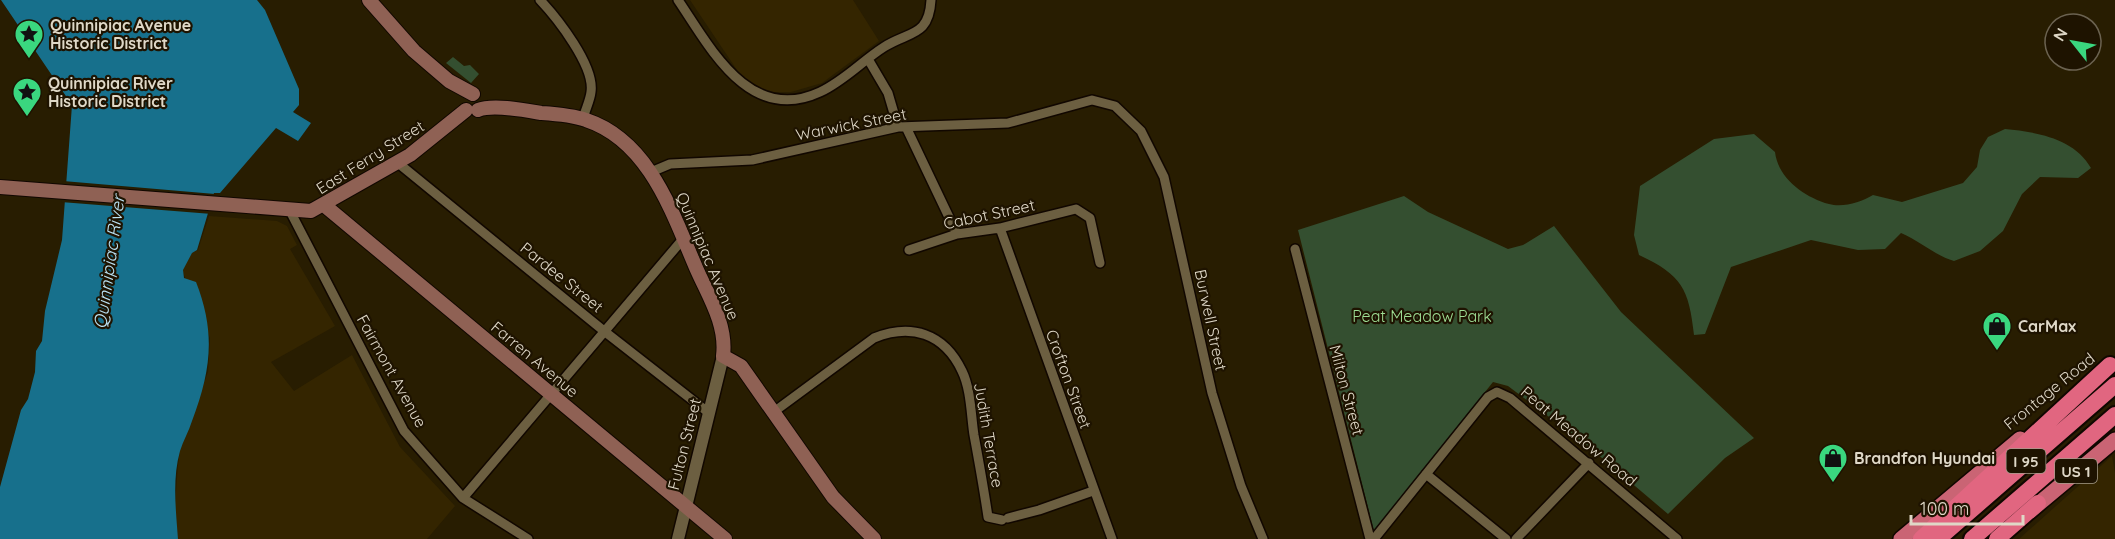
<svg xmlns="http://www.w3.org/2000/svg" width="2115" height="539" font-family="Quicksand,sans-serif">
<rect width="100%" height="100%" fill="#281d01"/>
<!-- built -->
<path fill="#342500" d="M 690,0 L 853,0 L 879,41 L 822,83 L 791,92 L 768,92 L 741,76 Z
M 209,216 L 277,221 L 287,226 L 297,245 L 290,249 L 335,326 L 271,362 L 294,391 L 352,355 L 400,447 L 455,506 L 427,539 L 178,539 L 175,505 L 178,465 L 180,449 L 208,372 L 210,338 L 182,270 L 192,253 L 198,250 Z
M 2112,456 L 2115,473 L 2115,539 L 2019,539 Z"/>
<!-- green -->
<path fill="#344f30" d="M 453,57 L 464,66 L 470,65 L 479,74 L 471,83 L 446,63 Z
M 2005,129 C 2036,132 2074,138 2091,168 L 2078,178 L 2040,177 L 2022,194 L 2003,231 L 1980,251 L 1954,261 C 1934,255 1920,241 1901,233 L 1885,249 L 1858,250 L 1811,240 L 1731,267 L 1705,334 L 1694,335 C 1689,289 1682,275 1639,255 L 1634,235 L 1640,186 L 1714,139 L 1754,134 L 1775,152 C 1778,178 1804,197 1829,204 C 1843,208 1861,202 1873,195 L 1902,202 L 1963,183 L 1977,167 L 1980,150 L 1988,137 Z
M 1404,196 L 1428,212 L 1508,249 L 1523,245 L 1554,226 L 1621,312 L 1754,438 L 1725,458 L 1668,514 L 1589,447 L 1508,386 L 1493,382 L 1374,531 L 1298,230 Z"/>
<!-- water -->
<path fill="#17708c" d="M 1,0 L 257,0 L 265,10 L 299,89 L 299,105 L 293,112 L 311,123 L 298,141 L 276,128 L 220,193 L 214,193 L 197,250 L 192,253 L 183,270 L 184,278 L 196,282 C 216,333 211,371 192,421 C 189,431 183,441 180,451 C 172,479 176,511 178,539 L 0,539 L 0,487 L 21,410 L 28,399 L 35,372 L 36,351 L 42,341 L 45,311 L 62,240 L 72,105 Z"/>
<!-- pier -->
<path fill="#281d01" d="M 63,181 L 215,194 L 212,214 L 61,202 Z"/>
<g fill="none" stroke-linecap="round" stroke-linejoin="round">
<!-- minor casing -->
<g stroke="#110700" stroke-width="12">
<path id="minor" d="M 540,0 C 557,18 595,66 591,92 C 590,101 585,110 583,119
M 678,0 C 710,47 749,125 820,92 C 844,81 862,61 884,47 C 909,31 929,37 931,0
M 868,59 L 888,93 L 898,127
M 906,127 L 957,234
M 398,163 L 604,331 L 709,413
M 651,172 L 670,164 L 752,160 L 898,127 L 1008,123 L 1092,100 L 1115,106 L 1141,131 L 1164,177 L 1212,393 L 1241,486 L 1263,539
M 290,211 L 404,431 L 463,498 L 528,539
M 1000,228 L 1112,539
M 1295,249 L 1370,539
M 909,250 L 957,234 L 1000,228 L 1076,209 L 1090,218 L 1100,263
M 775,411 L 874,338 C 911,323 944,333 962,371 C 971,389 971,416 974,435 C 979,462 984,490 988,517 L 1002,520
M 1426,474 L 1506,539
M 463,498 L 683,239
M 1008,518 L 1039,510 L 1093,491
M 1374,539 L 1488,397 L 1497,392 L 1510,398 L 1677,539
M 1516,539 L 1589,463"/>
</g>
<!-- tertiary casing -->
<g stroke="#110700" stroke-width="15">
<path id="tertiary" d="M 678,539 L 723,356"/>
</g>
<!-- secondary casing -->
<g stroke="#110700" stroke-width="16">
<path id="secondary" d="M 369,0 L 414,51 L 449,81 L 473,94
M 478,110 C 493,104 524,110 541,113 C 556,114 572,115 586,120 C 650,141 673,215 697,270 C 709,297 727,325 723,356 L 741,366 L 833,497 L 874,539
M 0,187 L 311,211 L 410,155 L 466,110
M 324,205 L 725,539"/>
</g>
<!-- trunk casing -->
<g stroke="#110700" stroke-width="18">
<path id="trunk" d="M 2030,511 L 2115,440
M 1901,539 L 2020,439"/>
</g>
<!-- motorway casing -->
<g stroke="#110700" stroke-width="20">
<path id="motorway" d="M 1921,539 L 2110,365
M 1938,539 L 2115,385
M 1972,539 L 2115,415
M 1997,539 L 2038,503"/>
</g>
<!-- minor -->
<use href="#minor" stroke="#6c5f41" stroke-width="9"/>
<!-- tertiary -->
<use href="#tertiary" stroke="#6c5f41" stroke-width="12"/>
<!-- secondary -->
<use href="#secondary" stroke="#8f6154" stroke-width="14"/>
<!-- trunk -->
<use href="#trunk" stroke="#ca6474" stroke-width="15"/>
<!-- motorway -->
<use href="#motorway" stroke="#e16680" stroke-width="16"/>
</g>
<!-- icons -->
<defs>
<g id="sight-pin" transform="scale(1.5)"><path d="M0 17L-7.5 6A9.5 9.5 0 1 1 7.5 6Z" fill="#3ad77f" stroke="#1e1300"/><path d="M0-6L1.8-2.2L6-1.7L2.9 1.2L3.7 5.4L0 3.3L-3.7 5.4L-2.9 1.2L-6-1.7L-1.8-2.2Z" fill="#111"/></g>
<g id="shop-pin" transform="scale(1.5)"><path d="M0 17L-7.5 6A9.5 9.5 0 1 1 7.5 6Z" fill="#3ad77f" stroke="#1e1300"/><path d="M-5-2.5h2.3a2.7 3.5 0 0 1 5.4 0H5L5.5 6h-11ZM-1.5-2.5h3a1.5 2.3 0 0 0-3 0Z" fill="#111"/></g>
</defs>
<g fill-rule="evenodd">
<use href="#sight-pin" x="29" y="34"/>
<use href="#sight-pin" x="27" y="92"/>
<use href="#shop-pin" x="1997" y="326"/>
<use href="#shop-pin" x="1833" y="458"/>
</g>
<g text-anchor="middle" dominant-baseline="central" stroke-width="4.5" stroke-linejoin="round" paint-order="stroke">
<!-- shield labels -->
<g fill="#1e1300" stroke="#a59d8b" stroke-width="1.5">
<rect x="2006.5" y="449" width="39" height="24" rx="4.5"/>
<rect x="2055" y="459" width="42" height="24" rx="4.5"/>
</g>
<g font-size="15" font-weight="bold" fill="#dfd8c7">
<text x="2026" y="461">I 95</text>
<text x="2076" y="471">US 1</text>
</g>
<!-- poi labels -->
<g font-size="16" font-weight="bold" fill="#dfd8c7" stroke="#1e1300" text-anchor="start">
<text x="50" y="25">Quinnipiac Avenue<tspan x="50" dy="18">Historic District</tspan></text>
<text x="48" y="83">Quinnipiac River<tspan x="48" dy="18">Historic District</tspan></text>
<text x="2018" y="326">CarMax</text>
<text x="1854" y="458">Brandfon Hyundai</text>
</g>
<!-- street labels -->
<g font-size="16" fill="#dfd8c7" stroke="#1e1300">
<text transform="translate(851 124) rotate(-11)">Warwick Street</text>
<text transform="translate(370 157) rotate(-32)">East Ferry Street</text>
<text transform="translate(989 214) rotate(-12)">Cabot Street</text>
<text transform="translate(708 256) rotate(67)">Quinnipiac Avenue</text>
<text transform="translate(562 277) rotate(39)">Pardee Street</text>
<text transform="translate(1211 320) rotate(78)">Burwell Street</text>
<text transform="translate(535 359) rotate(40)">Farren Avenue</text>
<text transform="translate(392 371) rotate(61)">Fairmont Avenue</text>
<text transform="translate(1069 379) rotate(70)">Crofton Street</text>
<text transform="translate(1347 390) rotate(75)">Milton Street</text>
<text transform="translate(2049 391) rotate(-39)">Frontage Road</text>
<text transform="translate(989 435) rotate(80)">Judith Terrace</text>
<text transform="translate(1579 436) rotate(40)">Peat Meadow Road</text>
<text transform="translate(684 444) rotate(-76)">Fulton Street</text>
</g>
<!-- park labels -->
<g font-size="16" fill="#9ede94" stroke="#1e1300">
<text x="1422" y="316">Peat Meadow Park</text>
</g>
<!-- water labels -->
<g font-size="18" font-style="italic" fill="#bce4f5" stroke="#1e1300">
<text transform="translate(109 262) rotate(-82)">Quinnipiac River</text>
</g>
</g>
<!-- north arrow -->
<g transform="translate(2073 42) rotate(301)"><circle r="28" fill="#1e1300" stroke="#6b6250" stroke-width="1.5"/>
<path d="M0-4.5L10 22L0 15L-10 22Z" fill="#3ad77f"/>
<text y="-9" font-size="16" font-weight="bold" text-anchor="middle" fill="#dfd8c7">N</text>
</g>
<!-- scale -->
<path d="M1911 515v9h112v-9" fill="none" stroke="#dfd8c7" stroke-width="3"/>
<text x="1920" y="515" font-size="18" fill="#dfd8c7" stroke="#1e1300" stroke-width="4.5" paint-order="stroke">100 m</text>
</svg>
